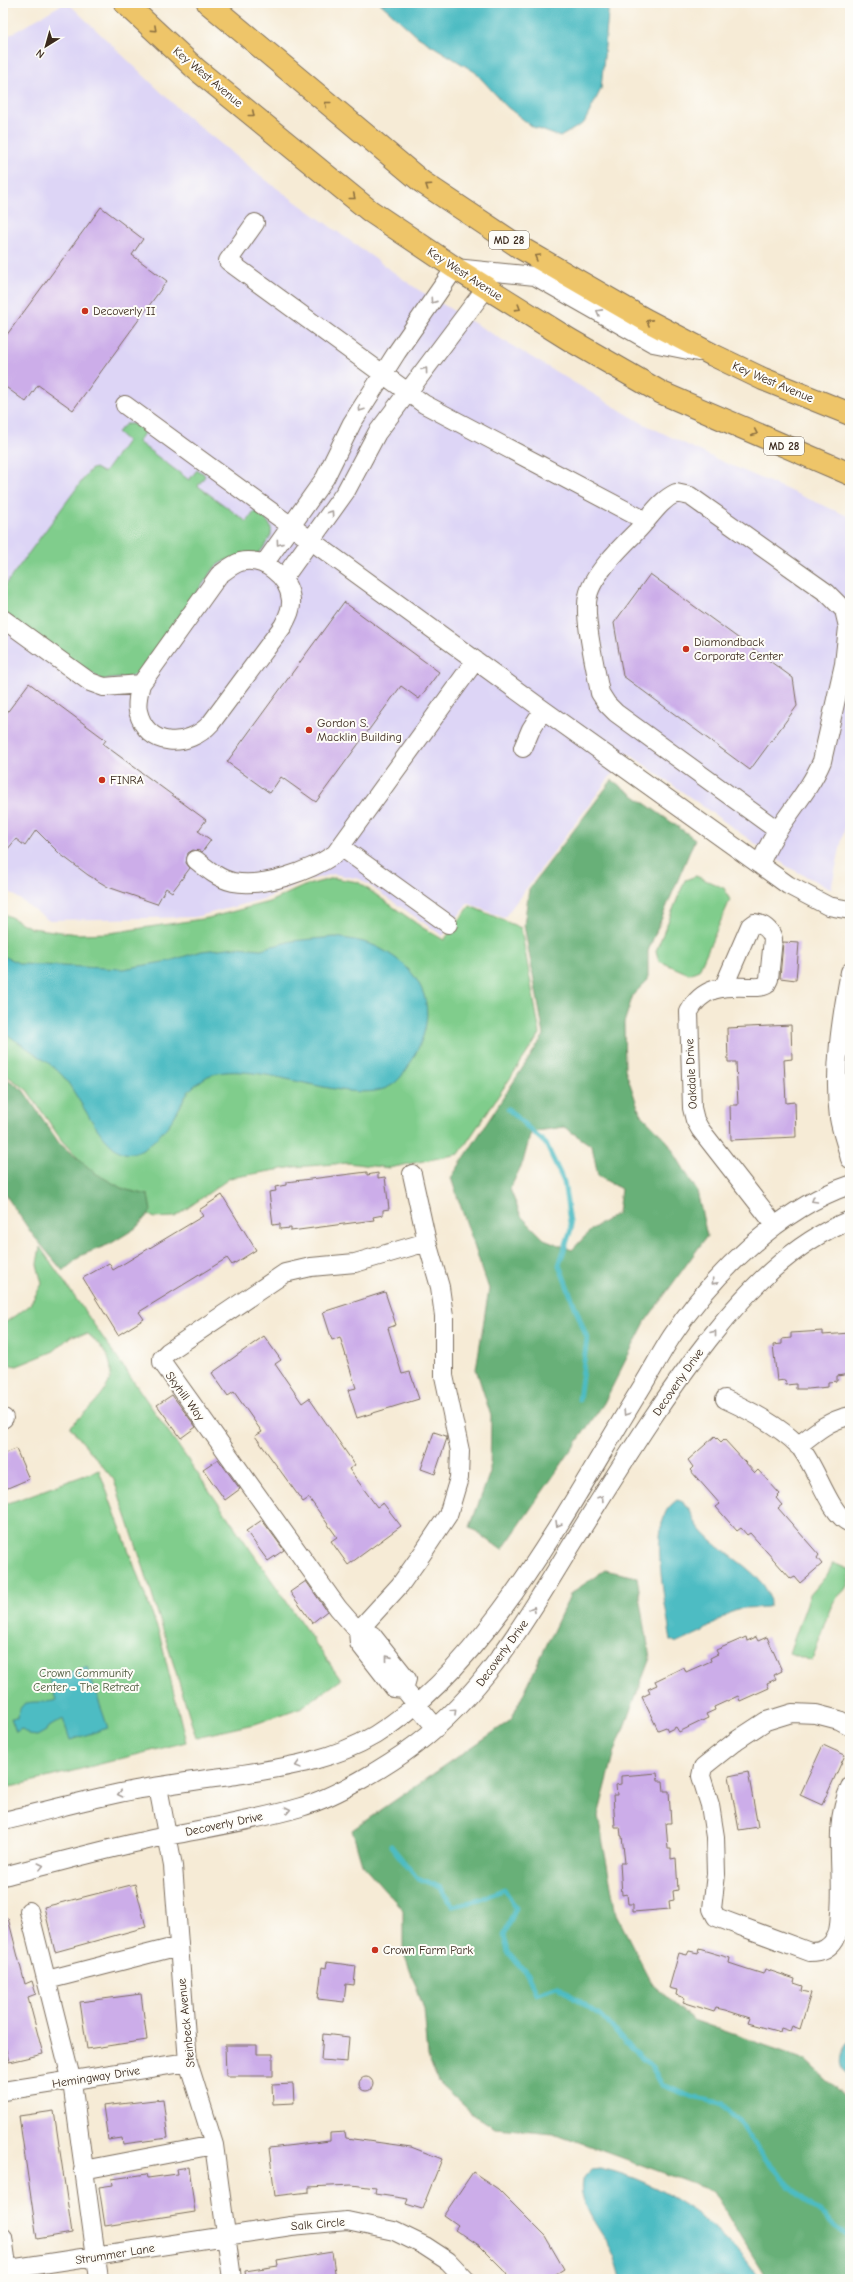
<svg xmlns="http://www.w3.org/2000/svg" width="853" height="2282" font-family="'Comic Neue',sans-serif">
<rect width="100%" height="100%" fill="#fdfcf7"/>
<filter id="ink" filterUnits="userSpaceOnUse"><feTurbulence type="fractalNoise" baseFrequency=".025" numOctaves="2"/><feDisplacementMap in="SourceGraphic" scale="8" xChannelSelector="R" yChannelSelector="G"/><feConvolveMatrix kernelMatrix="1 2 1 2 8 2 1 2 1" color-interpolation-filters="sRGB"/></filter>
<filter id="wash" filterUnits="userSpaceOnUse"><feTurbulence type="fractalNoise" baseFrequency=".012" numOctaves="4" result="noise"/><feDisplacementMap in="SourceGraphic" scale="16" xChannelSelector="R" yChannelSelector="G"/><feGaussianBlur stdDeviation="0.9" result="paint"/><feColorMatrix in="noise" values="0 0 0 0 0 0 0 0 0 0 0 0 0 0 0 0 0 1.4 0 .05"/><feComposite in="paint" operator="in"/></filter>
<g filter="url(#wash)">
<rect width="100%" height="100%" fill="#f6ebd6"/>
<!-- built -->
<path fill="#ddd5f6" d="M 64,3 L 68,3 L 185,115 L 271,184 L 417,289 L 642,423 L 714,458 L 850,517 L 850,804 L 831,889 L 788,867 L 628,753 L 504,918 L 468,903 L 443,936 L 360,879 L 334,874 L 301,882 L 267,898 L 195,917 L 48,920 L 3,887 L 3,39 Z"/>
<!-- green -->
<path fill="#80cd8c" stroke="#5e7c55" d="M 126,424 L 133,424 L 144,430 L 144,433 L 138,442 L 189,480 L 197,470 L 203,473 L 205,476 L 198,486 L 247,522 L 254,512 L 257,512 C 268,520 277,529 267,542 C 265,545 263,549 260,552 C 246,560 232,554 216,566 L 138,673 L 130,677 L 102,680 L 3,612 L 3,588 L 90,470 L 95,468 L 104,473 L 127,441 L 117,432 Z
M 696,876 L 724,888 L 730,900 L 699,970 L 689,974 L 659,961 L 656,951 L 685,880 Z
M 334,878 L 358,882 L 423,928 L 444,940 L 470,906 L 521,928 L 540,1034 L 459,1154 L 389,1168 L 348,1163 L 294,1167 L 230,1178 L 175,1217 L 154,1218 L 97,1178 L 62,1141 L 27,1090 L 3,1073 L 3,913 L 31,928 L 77,934 L 110,933 L 208,918 L 269,902 L 304,886 Z
M 40,1247 L 341,1680 L 302,1707 L 258,1723 L 196,1737 L 144,1569 L 114,1480 L 70,1427 C 102,1395 134,1374 88,1334 L 71,1336 L 54,1351 L 17,1366 L 3,1364 L 3,1324 L 29,1306 L 42,1284 L 37,1264 Z
M 99,1470 L 159,1633 L 186,1742 L 3,1789 L 3,1505 Z
M 833,1563 L 850,1570 C 850,1594 839,1590 831,1607 C 823,1625 818,1644 812,1661 L 789,1653 L 810,1595 L 827,1575 Z"/>
<!-- forest -->
<path fill="#68b078" stroke="#526d4b" fill-rule="evenodd" d="M 612,780 L 695,839 L 648,951 L 648,980 L 633,995 L 624,1023 L 625,1069 L 640,1113 L 667,1141 L 697,1191 L 707,1236 L 645,1322 L 604,1403 L 502,1550 L 470,1527 L 490,1472 L 491,1416 L 476,1369 L 489,1289 L 451,1178 L 544,1035 L 524,925 L 529,889 ZM 564,1127 L 592,1146 L 598,1176 L 621,1189 L 618,1213 L 592,1229 L 572,1250 L 544,1239 L 521,1216 L 510,1189 L 523,1162 L 531,1132 Z
M 3,1076 L 23,1090 L 59,1143 L 95,1173 L 123,1189 L 148,1195 L 151,1211 L 136,1228 L 110,1244 L 82,1255 L 63,1271 L 32,1234 L 3,1191 Z
M 605,1570 L 637,1577 L 650,1658 L 615,1751 L 598,1816 L 616,1914 L 653,1985 L 693,2020 L 804,2059 L 850,2101 L 850,2279 L 767,2279 L 713,2191 L 554,2133 L 495,2128 L 473,2114 L 438,2082 L 428,2056 L 424,2009 L 403,1951 L 403,1910 L 362,1864 L 352,1830 L 511,1720 L 571,1593 Z"/>
<!-- water -->
<path fill="#4dbcc3" stroke="#447370" d="M 380,3 L 609,3 L 601,89 L 584,123 L 560,137 L 533,127 L 507,107 L 475,72 L 418,37 Z
M 334,937 C 350,939 367,941 381,949 C 419,969 438,1003 420,1044 C 414,1057 407,1072 396,1082 C 360,1114 257,1056 208,1076 C 203,1079 193,1086 189,1091 C 184,1097 181,1106 177,1112 C 169,1127 141,1161 121,1152 C 100,1142 80,1099 66,1080 C 54,1063 21,1046 3,1031 L 3,956 L 21,964 L 123,969 L 169,961 L 202,951 L 236,947 L 261,949 L 292,941 Z
M 677,1500 C 690,1502 691,1516 697,1525 C 714,1549 743,1560 761,1582 C 767,1589 770,1596 770,1605 L 767,1607 L 743,1608 L 729,1613 L 703,1631 L 677,1643 L 671,1640 C 666,1609 652,1543 665,1514 C 667,1508 672,1504 677,1500 Z
M 87,1667 L 108,1728 L 70,1740 L 63,1719 L 47,1728 L 46,1731 L 37,1736 L 29,1735 L 21,1729 L 16,1732 L 11,1718 L 18,1718 C 19,1694 40,1706 56,1700 L 49,1680 Z
M 850,2041 L 850,2078 C 837,2066 840,2054 850,2041 Z
M 600,2168 C 662,2181 724,2226 759,2279 L 621,2279 C 618,2269 616,2258 611,2249 C 602,2232 577,2203 582,2181 C 582,2177 588,2172 591,2169 Z"/>
<g fill="none" stroke-linecap="round" stroke-linejoin="round">
<!-- stream -->
<path stroke="#4dbcc3" stroke-width="5" d="M 508,1109 L 546,1144 L 564,1182 L 571,1229 L 559,1265 L 587,1338 L 579,1400
M 391,1846 L 416,1877 L 441,1888 L 453,1906 L 480,1900 L 504,1889 L 516,1908 L 504,1935 L 508,1952 L 527,1974 L 536,1993 L 557,1986 L 603,2017 L 625,2043 L 652,2067 L 662,2085 L 695,2098 L 721,2103 L 745,2129 L 765,2159 L 789,2186 L 850,2238"/>
</g>
<g id="blocks">
<!-- building -->
<path fill="#ccade9" d="M 101,207 L 143,239 L 132,255 L 167,281 L 73,410 L 38,385 L 26,402 L 3,385 L 3,340 Z
M 650,574 L 793,678 L 797,706 L 750,770 L 623,676 L 614,623 Z
M 344,602 L 439,672 L 419,699 L 401,686 L 316,802 L 281,777 L 270,793 L 227,762 Z
M 29,683 L 106,740 L 103,744 L 206,820 L 198,831 L 211,840 L 202,852 L 193,850 L 188,853 L 186,863 L 190,868 L 172,892 L 166,888 L 157,904 L 108,887 L 88,875 L 60,854 L 36,830 L 25,846 L 16,839 L 3,855 L 3,718 Z
M 783,942 L 799,943 L 796,980 L 780,978 Z
M 791,1025 L 792,1059 L 784,1060 L 786,1103 L 795,1102 L 796,1137 L 731,1140 L 730,1105 L 738,1105 L 736,1062 L 728,1062 L 727,1028 Z
M 367,1172 L 367,1175 L 378,1173 L 378,1178 L 385,1177 L 389,1209 L 383,1210 L 383,1215 L 373,1217 L 374,1220 L 291,1231 L 291,1228 L 280,1229 L 280,1224 L 273,1225 L 269,1192 L 276,1191 L 275,1187 L 286,1185 L 286,1182 Z
M 222,1195 L 256,1250 L 232,1265 L 227,1258 L 139,1312 L 144,1319 L 118,1335 L 83,1278 L 109,1263 L 113,1270 L 203,1216 L 199,1210 Z
M 385,1292 L 396,1325 L 388,1328 L 402,1374 L 410,1372 L 419,1399 L 357,1418 L 348,1390 L 356,1388 L 340,1337 L 332,1340 L 323,1312 Z
M 823,1331 L 823,1335 L 850,1333 L 850,1374 L 837,1376 L 837,1381 L 828,1382 L 828,1387 L 808,1389 L 796,1389 L 796,1384 L 786,1385 L 785,1380 L 777,1381 L 773,1345 L 782,1344 L 782,1339 L 791,1338 L 791,1333 Z
M 264,1336 L 281,1360 L 275,1364 L 302,1403 L 309,1398 L 355,1465 L 349,1469 L 377,1507 L 383,1503 L 401,1526 L 348,1565 L 331,1541 L 337,1537 L 309,1498 L 303,1502 L 255,1436 L 262,1432 L 234,1392 L 228,1396 L 212,1373 Z
M 172,1395 L 196,1427 L 181,1438 L 157,1405 Z
M 434,1432 L 446,1436 L 447,1438 L 435,1474 L 421,1469 Z
M 715,1436 L 721,1442 L 724,1439 L 755,1473 L 758,1470 L 780,1494 L 776,1498 L 782,1505 L 778,1508 L 819,1555 L 817,1558 L 822,1564 L 800,1583 L 795,1577 L 791,1579 L 750,1533 L 747,1535 L 741,1528 L 737,1531 L 716,1507 L 720,1504 L 690,1470 L 693,1467 L 688,1460 Z
M 16,1449 L 29,1479 L 3,1490 L 3,1454 Z
M 218,1459 L 240,1489 L 225,1500 L 203,1469 Z
M 262,1520 L 284,1550 L 268,1561 L 246,1531 Z
M 306,1581 L 327,1611 L 312,1623 L 290,1592 Z
M 746,1637 L 747,1641 L 756,1637 L 758,1641 L 767,1637 L 782,1671 L 774,1675 L 776,1679 L 767,1683 L 769,1688 L 740,1701 L 738,1696 L 714,1707 L 715,1710 L 706,1714 L 708,1718 L 679,1732 L 676,1727 L 668,1731 L 666,1727 L 658,1730 L 642,1697 L 650,1693 L 648,1689 L 657,1685 L 655,1681 L 684,1667 L 686,1672 L 711,1661 L 710,1658 L 718,1654 L 716,1650 Z
M 823,1745 L 845,1755 L 822,1805 L 800,1795 Z
M 748,1772 L 758,1827 L 739,1830 L 729,1776 Z
M 657,1773 L 658,1781 L 663,1781 L 664,1791 L 669,1791 L 671,1823 L 666,1823 L 668,1849 L 671,1849 L 671,1859 L 676,1858 L 678,1890 L 673,1891 L 674,1900 L 669,1901 L 670,1909 L 633,1912 L 633,1904 L 628,1904 L 627,1894 L 622,1895 L 620,1863 L 625,1863 L 622,1836 L 621,1836 L 620,1827 L 615,1827 L 613,1795 L 617,1795 L 616,1785 L 621,1784 L 621,1776 Z
M 135,1884 L 146,1927 L 55,1952 L 44,1907 Z
M 8,1918 L 25,1984 L 32,1981 L 36,1994 L 28,1997 L 43,2054 L 9,2062 L 3,2037 L 3,1919 Z
M 699,1949 L 730,1958 L 729,1963 L 738,1966 L 763,1974 L 765,1969 L 795,1979 L 794,1983 L 803,1986 L 802,1991 L 811,1993 L 800,2029 L 792,2026 L 790,2031 L 781,2028 L 780,2032 L 748,2023 L 750,2018 L 725,2010 L 716,2008 L 714,2012 L 683,2002 L 685,1998 L 676,1995 L 677,1990 L 669,1988 L 679,1953 L 687,1955 L 689,1951 L 698,1953 Z
M 327,1962 L 356,1966 L 354,1985 L 346,1984 L 344,2002 L 318,1999 L 322,1967 L 326,1968 Z
M 141,1994 L 147,2040 L 87,2049 L 80,2002 Z
M 323,2034 L 349,2037 L 347,2062 L 321,2060 Z
M 225,2045 L 257,2045 L 257,2054 L 273,2054 L 273,2076 L 226,2076 Z
M359 2084a7 7 0 1 1 14 0a7 7 0 1 1-14 0Z
M 293,2084 L 294,2103 L 273,2104 L 272,2085 Z
M 163,2099 L 168,2138 L 123,2144 L 122,2138 L 108,2140 L 103,2106 Z
M 54,2111 L 72,2233 L 37,2239 L 19,2116 Z
M 345,2132 L 346,2138 L 411,2147 L 442,2159 L 422,2209 L 406,2204 L 408,2199 L 375,2194 L 376,2188 L 352,2185 L 309,2187 L 309,2192 L 275,2196 L 269,2148 L 330,2141 L 330,2133 Z
M 189,2167 L 195,2212 L 105,2226 L 99,2187 L 113,2185 L 112,2179 L 147,2174 L 148,2178 L 177,2174 L 176,2169 Z
M 473,2172 L 498,2189 L 545,2236 L 564,2269 L 548,2279 L 509,2279 L 504,2270 L 480,2246 L 455,2229 L 458,2225 L 444,2215 Z
M 332,2252 L 336,2279 L 246,2279 L 245,2271 L 278,2266 L 277,2261 Z"/>
</g>
</g>
<g filter="url(#ink)">
<use href="#blocks" fill-opacity="0" stroke="#7c6e5e" stroke-width="1"/>
<g fill="none" stroke-linecap="round" stroke-linejoin="round">
<!-- minor casing -->
<g stroke="#7c6e5e" stroke-width="20">
<path id="minor" d="M 255,223 L 228,261 L 424,404 L 646,521
M 125,405 L 538,706 L 788,885 L 828,906 L 850,910
M 264,564 L 325,478 L 352,423 L 397,352 L 455,268 L 535,276 L 653,343 L 698,352
M 283,579 L 346,491 L 377,433 L 486,288
M 3,619 L 90,682 L 104,687 L 141,684 L 219,575 C 226,570 232,565 240,562 C 263,556 289,576 291,600 C 292,610 287,618 283,626 L 211,723 C 189,748 147,749 138,711 C 136,702 139,692 141,684
M 523,748 L 531,729 L 543,710
M 341,847 L 448,924
M 196,860 C 207,869 219,879 233,882 C 263,888 310,871 335,854 L 475,661
M 760,865 C 774,826 806,799 822,761 L 844,664 L 848,627 L 844,610 L 827,593 L 690,496 L 676,493 C 659,501 650,518 637,531 C 622,546 592,575 588,596 C 583,617 596,670 600,693 L 607,704 L 616,713 L 777,830
M 850,972 C 841,1019 833,1070 839,1118 C 841,1131 847,1146 850,1159
M 724,986 L 750,926 L 754,923 C 763,924 771,930 773,939 L 769,979 L 766,985 C 761,988 754,987 748,987 C 723,986 702,987 689,1012 L 692,1108 L 695,1120 L 700,1129 L 775,1225
M 412,1174 L 427,1242 L 440,1287 L 444,1316 L 444,1376 L 460,1451 L 459,1478 L 448,1515 L 422,1554 L 400,1585 L 358,1631 L 359,1643 L 394,1688 L 404,1689 L 436,1728
M 725,1399 C 751,1411 778,1425 798,1445 C 816,1464 829,1515 850,1523
M 3,1419 L 4,1418
M 798,1446 C 814,1433 829,1420 850,1416
M 404,1689 L 407,1679 L 372,1635 L 358,1631 L 338,1608 L 162,1362 L 162,1358 L 168,1352 L 285,1273 L 311,1267 L 355,1263 L 427,1242
M 850,1726 L 839,1720 L 816,1714 L 792,1713 L 766,1721 L 737,1740 L 703,1767 L 701,1776 L 710,1805 L 715,1837 L 716,1874 L 712,1909 L 716,1917 L 810,1952 C 821,1952 829,1949 835,1939 C 840,1931 839,1921 840,1912 C 844,1871 832,1826 850,1787
M 158,1787 L 173,1866 L 188,2062 L 214,2145 L 232,2279
M 3,1821 C 47,1811 91,1798 135,1790 C 166,1785 198,1780 230,1776 C 280,1768 330,1762 375,1735 C 487,1666 567,1509 635,1398 C 648,1378 659,1356 672,1336 C 712,1275 781,1208 850,1185
M 3,1876 C 52,1864 102,1850 152,1839 C 200,1829 254,1821 301,1807 C 335,1797 386,1767 415,1745 C 485,1692 526,1620 571,1546 C 615,1476 658,1404 709,1339 C 747,1291 792,1243 850,1220
M 29,1911 L 72,2082 L 99,2279
M 47,1980 L 179,1946
M 3,2091 L 188,2062
M 83,2170 L 214,2145
M 3,2237 L 9,2279
M 3,2270 L 291,2226 L 347,2221 L 394,2231 L 425,2246 L 448,2261 L 465,2279"/>
</g>
<!-- major casing -->
<g stroke="#7c6e5e" stroke-width="24">
<path id="major" d="M 125,3 L 196,69 L 370,211 L 455,268 L 570,340 L 662,393 L 850,474
M 208,3 L 422,182 L 521,248 L 644,319 L 713,355 L 763,379 L 850,414"/>
</g>
<!-- minor -->
<use href="#minor" stroke="#fff" stroke-width="18"/>
<!-- major -->
<use href="#major" stroke="#eec569" stroke-width="22"/>
</g>
<!-- one-way arrows -->
<defs><path id="oneway-chevron" d="M-2-3.5L2.5 0L-2 3.5" fill="none" stroke-width="1.6" stroke-linecap="round" stroke-linejoin="round"/></defs>
<g stroke="#8c7040">
<use href="#oneway-chevron" transform="translate(154 29) rotate(43)"/>
<use href="#oneway-chevron" transform="translate(327 104) rotate(-141)"/>
<use href="#oneway-chevron" transform="translate(252 114) rotate(39)"/>
<use href="#oneway-chevron" transform="translate(428 186) rotate(-146)"/>
<use href="#oneway-chevron" transform="translate(353 197) rotate(39)"/>
<use href="#oneway-chevron" transform="translate(537 257) rotate(-150)"/>
<use href="#oneway-chevron" transform="translate(518 308) rotate(32)"/>
<use href="#oneway-chevron" transform="translate(649 322) rotate(-152)"/>
<use href="#oneway-chevron" transform="translate(755 433) rotate(24)"/>
</g>
<g stroke="#a79f9a">
<use href="#oneway-chevron" transform="translate(433 301) rotate(125)"/>
<use href="#oneway-chevron" transform="translate(599 312) rotate(-151)"/>
<use href="#oneway-chevron" transform="translate(425 370) rotate(-53)"/>
<use href="#oneway-chevron" transform="translate(361 409) rotate(124)"/>
<use href="#oneway-chevron" transform="translate(331 513) rotate(-55)"/>
<use href="#oneway-chevron" transform="translate(279 543) rotate(126)"/>
<use href="#oneway-chevron" transform="translate(814 1200) rotate(150)"/>
<use href="#oneway-chevron" transform="translate(714 1282) rotate(132)"/>
<use href="#oneway-chevron" transform="translate(714 1333) rotate(-52)"/>
<use href="#oneway-chevron" transform="translate(626 1413) rotate(122)"/>
<use href="#oneway-chevron" transform="translate(601 1498) rotate(-58)"/>
<use href="#oneway-chevron" transform="translate(558 1524) rotate(121)"/>
<use href="#oneway-chevron" transform="translate(533 1609) rotate(-59)"/>
<use href="#oneway-chevron" transform="translate(388 1658) rotate(-129)"/>
<use href="#oneway-chevron" transform="translate(454 1711) rotate(-44)"/>
<use href="#oneway-chevron" transform="translate(298 1765) rotate(165)"/>
<use href="#oneway-chevron" transform="translate(120 1794) rotate(167)"/>
<use href="#oneway-chevron" transform="translate(288 1810) rotate(-12)"/>
<use href="#oneway-chevron" transform="translate(41 1866) rotate(-14)"/>
</g>
</g>
<!-- markers -->
<g fill="#c8321e" stroke="#fdfcf7" stroke-width="1.5">
<circle cx="85" cy="311" r="4"/>
<circle cx="686" cy="649" r="4"/>
<circle cx="309" cy="730" r="4"/>
<circle cx="102" cy="780" r="4"/>
<circle cx="375" cy="1950" r="4"/>
</g>
<g text-anchor="middle" dominant-baseline="central" stroke-width="4" stroke-linejoin="round" paint-order="stroke">
<!-- shield labels -->
<g fill="#fdfcf7" stroke="#75695f" stroke-width="1">
<rect x="489" y="231" width="40" height="18" rx="3"/>
<rect x="764" y="437" width="40" height="18" rx="3"/>
</g>
<g font-size="11" font-weight="bold" fill="#3b2a1e">
<text x="509" y="240">MD 28</text>
<text x="784" y="446">MD 28</text>
</g>
<!-- street labels -->
<g font-size="12" fill="#3b2a1e" stroke="#fdfcf7">
<text transform="translate(208 77) rotate(40)">Key West Avenue</text>
<text transform="translate(465 274) rotate(33)">Key West Avenue</text>
<text transform="translate(773 382) rotate(23)">Key West Avenue</text>
<text transform="translate(691 1074) rotate(-93)">Oakdale Drive</text>
<text transform="translate(678 1382) rotate(-55)">Decoverly Drive</text>
<text transform="translate(185 1396) rotate(54)">Skyhill Way</text>
<text transform="translate(502 1653) rotate(-54)">Decoverly Drive</text>
<text transform="translate(224 1824) rotate(-12)">Decoverly Drive</text>
<text transform="translate(186 2023) rotate(-96)">Steinbeck Avenue</text>
<text transform="translate(96 2077) rotate(-9)">Hemingway Drive</text>
<text transform="translate(318 2224) rotate(-5)">Salk Circle</text>
<text transform="translate(115 2254) rotate(-9)">Strummer Lane</text>
</g>
<!-- poi labels -->
<g font-size="12" fill="#3b2a1e" stroke="#fdfcf7" text-anchor="start">
<text x="93" y="311">Decoverly II</text>
<text x="694" y="642">Diamondback<tspan x="694" dy="14">Corporate Center</tspan></text>
<text x="317" y="723">Gordon S.<tspan x="317" dy="14">Macklin Building</tspan></text>
<text x="110" y="780">FINRA</text>
<text x="383" y="1950">Crown Farm Park</text>
</g>
<!-- park labels -->
<g font-size="12" fill="#505b3f" stroke="#fdfcf7">
<text x="86" y="1673">Crown Community<tspan x="86" dy="14">Center - The Retreat</tspan></text>
</g>
</g>
<!-- margin -->
<rect width="853" height="2282" fill="none" stroke="#fdfcf7" stroke-width="16"/>
<!-- north arrow -->
<g transform="translate(46 46) rotate(217)" stroke="#fdfcf7" stroke-width="3" paint-order="stroke">
<path d="M0-3L7 15L0 10L-7 15Z" fill="#3b2a1e"/>
<text y="-6" font-size="11" font-weight="bold" text-anchor="middle" fill="#3b2a1e">N</text>
</g>
</svg>
